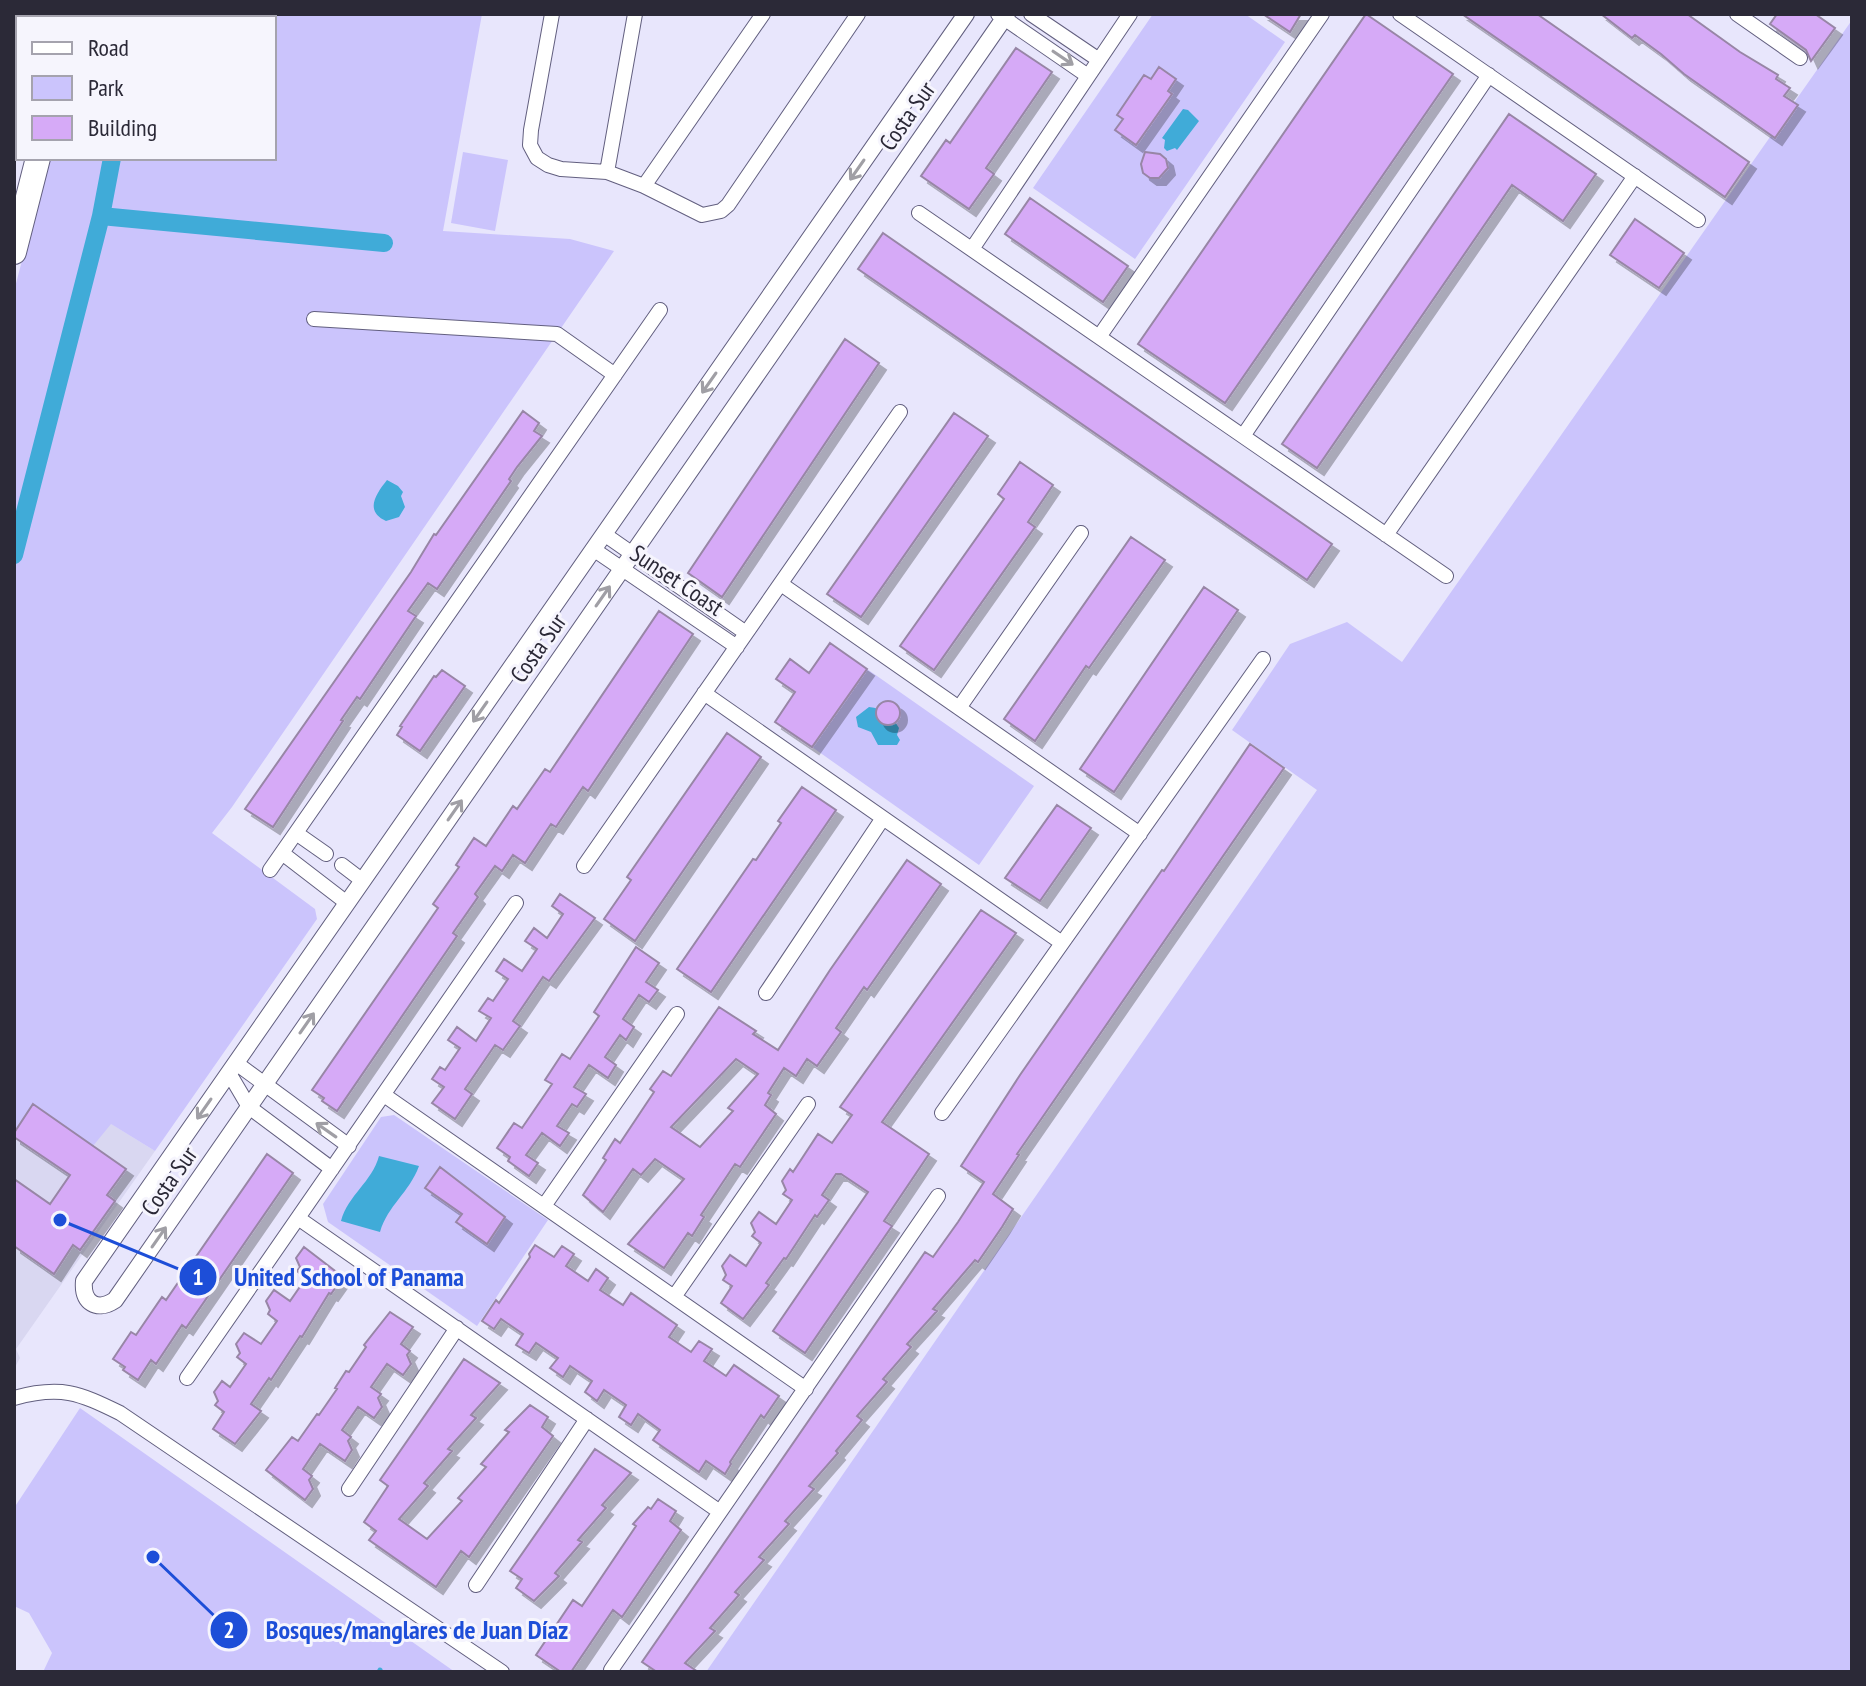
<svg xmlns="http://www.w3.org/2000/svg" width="1866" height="1686" font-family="'PT Sans Narrow',sans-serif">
<defs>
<filter id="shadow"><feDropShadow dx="7" dy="7" stdDeviation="0" flood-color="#0004"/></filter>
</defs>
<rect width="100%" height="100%" fill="#e8e6fc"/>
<!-- built -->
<path fill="#d9d7f1" d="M 14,1064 L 155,1151 L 16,1349 L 20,1358 L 14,1369 Z"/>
<!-- green -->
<path fill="#cbc4fc" d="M 82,14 L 482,14 L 443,231 L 570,239 L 614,251 L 232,807 L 212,833 L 315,909 L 317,919 L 155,1151 L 111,1124 L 93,1146 L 34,1104 L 14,1133 L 14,291 L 49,158 L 274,158 L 274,18 L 81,18 Z
M 1153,14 L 1245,14 L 1285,42 L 1135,259 L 1033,188 Z
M 1852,20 L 1852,1672 L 706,1672 L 1317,790 L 1232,730 L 1290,644 L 1347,622 L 1402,662 Z
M 463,152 L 508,160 L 495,231 L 451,223 Z
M 867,669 L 1034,786 L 979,865 L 812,747 Z
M 394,1115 L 548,1220 L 477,1326 L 328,1222 L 323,1204 L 381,1117 Z
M 80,1408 L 455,1672 L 43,1672 L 52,1653 L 29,1613 L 14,1606 L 14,1508 Z"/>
<!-- water -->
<path fill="#40abd8" d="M 1183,109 L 1188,110 L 1199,121 L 1177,150 L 1175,148 L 1167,151 L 1164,148 L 1165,140 L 1162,138 Z
M 387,480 L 398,486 L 403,492 L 401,496 L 405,507 L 399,517 L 386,521 C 364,511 376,494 387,480 Z
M 869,707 C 883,708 892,716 899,728 L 897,735 L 900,740 L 897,745 L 878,745 L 871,732 L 858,727 L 856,717 Z
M 379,1156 L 419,1166 C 409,1193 388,1205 380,1232 L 341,1221 C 348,1195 372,1182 379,1156 Z"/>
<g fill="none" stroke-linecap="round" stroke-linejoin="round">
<!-- stream -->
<path stroke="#40abd8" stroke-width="5" d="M 379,1672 L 380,1670"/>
<!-- canal -->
<path stroke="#40abd8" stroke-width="18" d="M 138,18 L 139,14
M 112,158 L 101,216 L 384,243
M 14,555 L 101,216"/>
</g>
<!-- building -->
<path fill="#d6aaf7" stroke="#9886a6" stroke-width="2" fill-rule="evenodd" filter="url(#shadow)" d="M 1263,14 L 1301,14 L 1290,32 Z
M 1366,14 L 1453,74 L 1225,403 L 1138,344 Z
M 1462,14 L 1537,14 L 1749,162 L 1725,197 Z
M 1601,14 L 1687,14 L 1740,52 L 1778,75 L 1776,79 L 1790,88 L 1784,96 L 1798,105 L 1775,138 L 1684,74 L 1661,54 L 1635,35 L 1632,38 Z
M 1777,14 L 1815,14 L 1835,28 L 1811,61 L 1806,50 L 1770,24 Z
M 1016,48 L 1052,72 L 986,168 L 994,174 L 969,209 L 921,176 L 946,140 L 950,143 Z
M 1159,67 L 1176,79 L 1168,91 L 1172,94 L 1136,145 L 1115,130 L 1123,119 L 1117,115 L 1144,75 L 1151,79 Z
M 1509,114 L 1596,174 L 1563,221 L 1512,185 L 1317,468 L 1282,444 Z
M 1145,152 L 1160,154 L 1166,159 L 1168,168 L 1159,178 L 1150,178 L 1143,173 L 1141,164 Z
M 1030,198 L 1128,266 L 1103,302 L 1005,234 Z
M 1635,219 L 1684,253 L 1659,288 L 1610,255 Z
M 883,233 L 1332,544 L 1307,580 L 858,269 Z
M 845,339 L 879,363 L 722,597 L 688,573 Z
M 523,411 L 539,423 L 534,431 L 542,436 L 517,467 L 509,479 L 511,481 L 437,589 L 428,583 L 408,611 L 416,616 L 360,699 L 357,697 L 341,720 L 343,721 L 273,827 L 245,809 L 411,572 L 434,534 L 436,535 Z
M 954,413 L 988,436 L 861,617 L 827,594 Z
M 1020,462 L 1053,485 L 1028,522 L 1035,527 L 934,670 L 900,646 L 1004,499 L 998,494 Z
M 1131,537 L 1165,560 L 1089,668 L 1086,666 L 1035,741 L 1004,719 Z
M 1204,587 L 1238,610 L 1114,792 L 1080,769 Z
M 659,611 L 693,634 L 588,791 L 583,787 L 556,827 L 551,824 L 525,863 L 513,855 L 502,871 L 495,866 L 475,894 L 478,897 L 453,933 L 457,936 L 337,1111 L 322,1101 L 324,1098 L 312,1090 L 438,908 L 433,904 L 459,867 L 456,865 L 474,838 L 486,846 L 513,806 L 517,809 L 545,769 L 550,772 Z
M 830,643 L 867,669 L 812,747 L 775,722 L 795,692 L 776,679 L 790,659 L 809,673 Z
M 442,670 L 465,686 L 420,751 L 397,735 L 402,727 L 400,726 L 434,676 L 436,677 Z
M876 713a12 12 0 1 1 24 0a12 12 0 1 1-24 0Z
M 727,733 L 761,757 L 635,941 L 604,919 L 631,880 L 627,877 Z
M 1250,744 L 1284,768 L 1017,1154 L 1019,1155 L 993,1194 L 1013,1209 L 1002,1227 L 978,1262 L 975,1260 L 933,1309 L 937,1311 L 907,1344 L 911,1347 L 883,1379 L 887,1382 L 857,1416 L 862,1420 L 836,1451 L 838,1453 L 809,1486 L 814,1489 L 785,1521 L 789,1524 L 759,1557 L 764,1560 L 735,1592 L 739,1595 L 710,1628 L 715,1631 L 685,1663 L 698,1672 L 657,1672 L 642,1662 L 925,1252 L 933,1257 L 958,1222 L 984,1182 L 961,1166 L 1020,1075 L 1162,870 L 1164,871 Z
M 802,787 L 836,810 L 711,992 L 677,969 L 753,859 L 756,860 L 781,823 L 778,821 Z
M 1057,805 L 1091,828 L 1040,901 L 1005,878 Z
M 907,860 L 941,884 L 867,990 L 864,987 L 836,1028 L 841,1032 L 817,1066 L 807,1059 L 796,1076 L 784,1068 L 768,1093 L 771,1095 L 765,1105 L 776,1114 L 740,1167 L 735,1164 L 701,1215 L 704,1217 L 692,1236 L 688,1233 L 664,1268 L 628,1244 L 684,1179 L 655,1159 L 641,1175 L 633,1169 L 603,1212 L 583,1195 L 606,1160 L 603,1158 L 615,1139 L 620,1143 L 654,1092 L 650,1089 L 663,1071 L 671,1076 L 719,1007 L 756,1031 L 753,1034 L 778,1050 L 830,970 ZM 736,1059 L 758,1074 L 728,1108 L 733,1111 L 700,1147 L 671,1127 Z
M 560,894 L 595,918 L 549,981 L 543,977 L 513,1021 L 520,1026 L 503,1050 L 495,1045 L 465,1089 L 472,1094 L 455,1119 L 432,1103 L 444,1087 L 432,1079 L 440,1067 L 445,1070 L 460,1048 L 448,1040 L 457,1027 L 476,1041 L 491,1018 L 479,1011 L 488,998 L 493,1001 L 508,979 L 496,971 L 504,959 L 522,971 L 537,949 L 525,941 L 534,928 L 547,938 L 563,914 L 552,906 Z
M 981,910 L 1016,933 L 882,1122 L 929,1154 L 884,1221 L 892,1226 L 805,1353 L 773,1331 L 868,1192 L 841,1174 L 836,1174 L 822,1195 L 829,1200 L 817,1217 L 815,1215 L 786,1259 L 784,1258 L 766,1283 L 769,1285 L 743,1319 L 721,1303 L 732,1286 L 723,1280 L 726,1275 L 722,1266 L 730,1255 L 746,1266 L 761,1243 L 752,1236 L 755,1232 L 751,1223 L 759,1212 L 776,1224 L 792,1200 L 783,1194 L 786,1190 L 782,1181 L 790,1169 L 793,1172 L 818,1134 L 832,1143 L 852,1115 L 840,1107 Z
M 636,947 L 659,963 L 646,982 L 658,990 L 649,1002 L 639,995 L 623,1019 L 634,1027 L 626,1040 L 620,1035 L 605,1057 L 616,1065 L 608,1078 L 589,1065 L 574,1087 L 586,1094 L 577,1107 L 572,1104 L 557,1126 L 569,1133 L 560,1146 L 542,1133 L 526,1155 L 538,1163 L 529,1176 L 508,1161 L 510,1157 L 497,1148 L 514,1123 L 522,1128 L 552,1084 L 545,1080 L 562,1054 L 570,1059 L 599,1016 L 594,1012 Z
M 33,1104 L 126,1169 L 107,1195 L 115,1201 L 80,1250 L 73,1245 L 54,1274 L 14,1246 L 14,1179 L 50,1204 L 70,1175 L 14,1137 L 14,1133 Z
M 267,1154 L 293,1173 L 186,1328 L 182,1325 L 156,1364 L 151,1360 L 138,1380 L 123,1370 L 125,1367 L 113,1359 L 131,1332 L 136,1335 L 162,1297 L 166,1300 Z
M 440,1167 L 505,1217 L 487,1244 L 456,1222 L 462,1214 L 425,1188 Z
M 535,1245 L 554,1257 L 562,1246 L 574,1254 L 566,1266 L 588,1281 L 596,1269 L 608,1278 L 600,1290 L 623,1305 L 631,1293 L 677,1325 L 669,1337 L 691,1352 L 699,1341 L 712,1349 L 704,1361 L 726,1376 L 734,1365 L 779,1396 L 764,1418 L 761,1415 L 730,1462 L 731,1464 L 725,1474 L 706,1461 L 699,1472 L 653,1440 L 660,1430 L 638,1414 L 631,1425 L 619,1417 L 626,1405 L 604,1390 L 597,1401 L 585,1392 L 592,1381 L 570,1366 L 563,1377 L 550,1368 L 558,1358 L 536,1343 L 529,1353 L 516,1345 L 523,1334 L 501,1319 L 494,1329 L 482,1321 L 496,1300 L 499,1303 L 530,1257 L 529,1254 Z
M 304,1247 L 343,1277 L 331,1294 L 329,1293 L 302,1337 L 300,1336 L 271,1380 L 269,1378 L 251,1404 L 261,1411 L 235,1444 L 213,1429 L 224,1412 L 215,1405 L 218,1401 L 214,1392 L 222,1381 L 230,1387 L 246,1364 L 237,1357 L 240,1353 L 236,1344 L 244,1333 L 261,1344 L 277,1321 L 268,1314 L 270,1310 L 266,1301 L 274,1290 L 290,1301 L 306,1278 L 297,1271 L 300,1267 L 296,1258 Z
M 390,1312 L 413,1327 L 401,1344 L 410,1351 L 407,1355 L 411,1364 L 403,1375 L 387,1364 L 371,1387 L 381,1394 L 378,1398 L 382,1407 L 374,1418 L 358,1407 L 342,1430 L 351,1437 L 348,1441 L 352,1450 L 345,1461 L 320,1444 L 303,1469 L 312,1476 L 309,1480 L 313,1489 L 305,1500 L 266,1470 L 292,1437 L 298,1441 L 317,1414 L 319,1415 L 337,1389 L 335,1388 L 346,1371 L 349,1372 L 366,1347 L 364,1345 Z
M 464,1359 L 500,1383 L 471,1415 L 476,1418 L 448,1449 L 452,1451 L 424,1483 L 428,1486 L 399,1519 L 427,1539 L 462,1501 L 458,1498 L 486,1467 L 481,1464 L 509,1432 L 505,1430 L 530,1405 L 548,1417 L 542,1427 L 553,1436 L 469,1557 L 461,1551 L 436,1587 L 369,1540 L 376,1531 L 364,1522 L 388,1486 L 380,1480 Z
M 595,1449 L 631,1473 L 602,1505 L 606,1508 L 578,1540 L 582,1542 L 555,1573 L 559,1576 L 534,1601 L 516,1588 L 522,1579 L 510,1571 Z
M 658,1499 L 676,1511 L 670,1521 L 681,1530 L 622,1617 L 613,1610 L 571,1672 L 561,1672 L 536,1655 L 573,1600 L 582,1606 L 636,1526 L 633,1524 L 648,1507 L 651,1509 Z"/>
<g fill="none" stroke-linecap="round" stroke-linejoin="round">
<!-- minor casing -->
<g stroke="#625f7f" stroke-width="16">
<path id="minor" d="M 552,14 L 531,130 L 530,145 L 537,158 L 548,165 L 561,169 L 607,172 L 644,186 L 702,215 L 721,211 L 728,205 L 858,14
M 998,14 L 1088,76
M 1031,14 L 1099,60
M 1400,14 L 1698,220
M 1737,14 L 1800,58
M 607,172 L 635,14
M 644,186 L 763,14
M 919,213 L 1446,576
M 972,249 L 1130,14
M 314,319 L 557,334 L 615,375
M 1099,337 L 1322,14
M 1243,436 L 1489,75
M 604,534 L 746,633
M 1386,535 L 1635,176
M 593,549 L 737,647
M 781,584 L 1140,834
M 704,693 L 1062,943
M 959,708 L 1081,533
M 296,833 L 326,854
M 282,853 L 347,903
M 342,865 L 363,881
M 584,866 L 900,412
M 270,870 L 660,310
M 766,993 L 883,818
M 236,1063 L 349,1146
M 229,1073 L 249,1107 L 332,1169
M 384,1095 L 806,1389
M 942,1113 L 1263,659
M 544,1206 L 677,1014
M 298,1218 L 720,1512
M 674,1297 L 808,1104
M 187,1378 L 516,903
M 14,1398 C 61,1385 79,1393 120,1413 L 502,1672
M 349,1489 L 457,1328
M 476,1585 L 587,1419
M 611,1670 L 938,1196"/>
</g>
<!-- tertiary casing -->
<g stroke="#625f7f" stroke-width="18">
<path id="tertiary" d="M 966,14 L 84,1281 C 82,1303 97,1312 115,1300 L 1007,14"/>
</g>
<!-- motorway casing -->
<g stroke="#625f7f" stroke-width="26">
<path id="motorway" d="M 72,18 L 73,14
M 14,34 L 18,14
M 14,252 L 38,158"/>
</g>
<!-- minor -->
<use href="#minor" stroke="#fff" stroke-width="14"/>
<!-- tertiary -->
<use href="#tertiary" stroke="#fff" stroke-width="16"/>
<!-- motorway -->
<use href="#motorway" stroke="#fff" stroke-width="24"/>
</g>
<!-- one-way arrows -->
<defs><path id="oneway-shaft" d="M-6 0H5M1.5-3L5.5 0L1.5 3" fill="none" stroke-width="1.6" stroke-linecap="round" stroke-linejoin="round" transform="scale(2)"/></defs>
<g stroke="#a09fa5">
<use href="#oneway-shaft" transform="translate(1063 58) rotate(34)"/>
<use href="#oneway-shaft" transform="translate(857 170) rotate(125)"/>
<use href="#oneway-shaft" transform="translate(709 383) rotate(125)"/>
<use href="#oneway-shaft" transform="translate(603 596) rotate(-55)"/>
<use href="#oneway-shaft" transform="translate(480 712) rotate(125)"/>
<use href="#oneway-shaft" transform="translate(455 810) rotate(-55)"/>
<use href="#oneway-shaft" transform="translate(307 1023) rotate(-55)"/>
<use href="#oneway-shaft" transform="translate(204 1109) rotate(125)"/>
<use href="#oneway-shaft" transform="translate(326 1130) rotate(-145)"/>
<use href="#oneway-shaft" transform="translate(159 1237) rotate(-55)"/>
</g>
<g text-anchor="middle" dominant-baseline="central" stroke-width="6" stroke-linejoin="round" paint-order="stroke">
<!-- street labels -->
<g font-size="24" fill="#2b2937" stroke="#f6f5fd">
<text transform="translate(907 116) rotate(-55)">Costa Sur</text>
<text transform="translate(677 580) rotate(34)">Sunset Coast</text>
<text transform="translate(538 648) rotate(-55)">Costa Sur</text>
<text transform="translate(169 1181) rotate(-55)">Costa Sur</text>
</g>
</g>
<!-- callouts -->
<path fill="none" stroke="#1d4ed8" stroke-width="3" d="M60 1220L198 1277M153 1557L229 1630"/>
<g fill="#1d4ed8" stroke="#f6f5fd" stroke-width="3">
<circle cx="60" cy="1220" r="8"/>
<circle cx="153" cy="1557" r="8"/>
<circle cx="198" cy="1277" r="20"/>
<circle cx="229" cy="1630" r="20"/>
</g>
<g font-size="24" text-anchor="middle" font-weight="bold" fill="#fff">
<text x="198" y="1285">1</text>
<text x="229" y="1638">2</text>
</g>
<g font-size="26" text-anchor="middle" font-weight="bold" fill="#1d4ed8" stroke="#f6f5fd" stroke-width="6" stroke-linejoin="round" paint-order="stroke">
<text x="349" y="1286">United School of Panama</text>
<text x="417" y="1639">Bosques/manglares de Juan Díaz</text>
</g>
<!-- border -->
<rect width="1866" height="1686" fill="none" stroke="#2b2937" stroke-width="32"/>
<!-- legend -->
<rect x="16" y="16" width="260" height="144" fill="#f6f5fd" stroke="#a5a3ae" stroke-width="2"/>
<rect x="32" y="42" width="40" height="12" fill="#ffffff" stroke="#a5a3ae" stroke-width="2"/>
<text x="88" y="56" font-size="24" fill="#2b2937">Road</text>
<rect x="32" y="76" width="40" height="24" fill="#cbc4fc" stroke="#a5a3ae" stroke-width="2"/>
<text x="88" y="96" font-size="24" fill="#2b2937">Park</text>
<rect x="32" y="116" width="40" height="24" fill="#d6aaf7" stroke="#a5a3ae" stroke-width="2"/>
<text x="88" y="136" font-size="24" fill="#2b2937">Building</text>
</svg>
